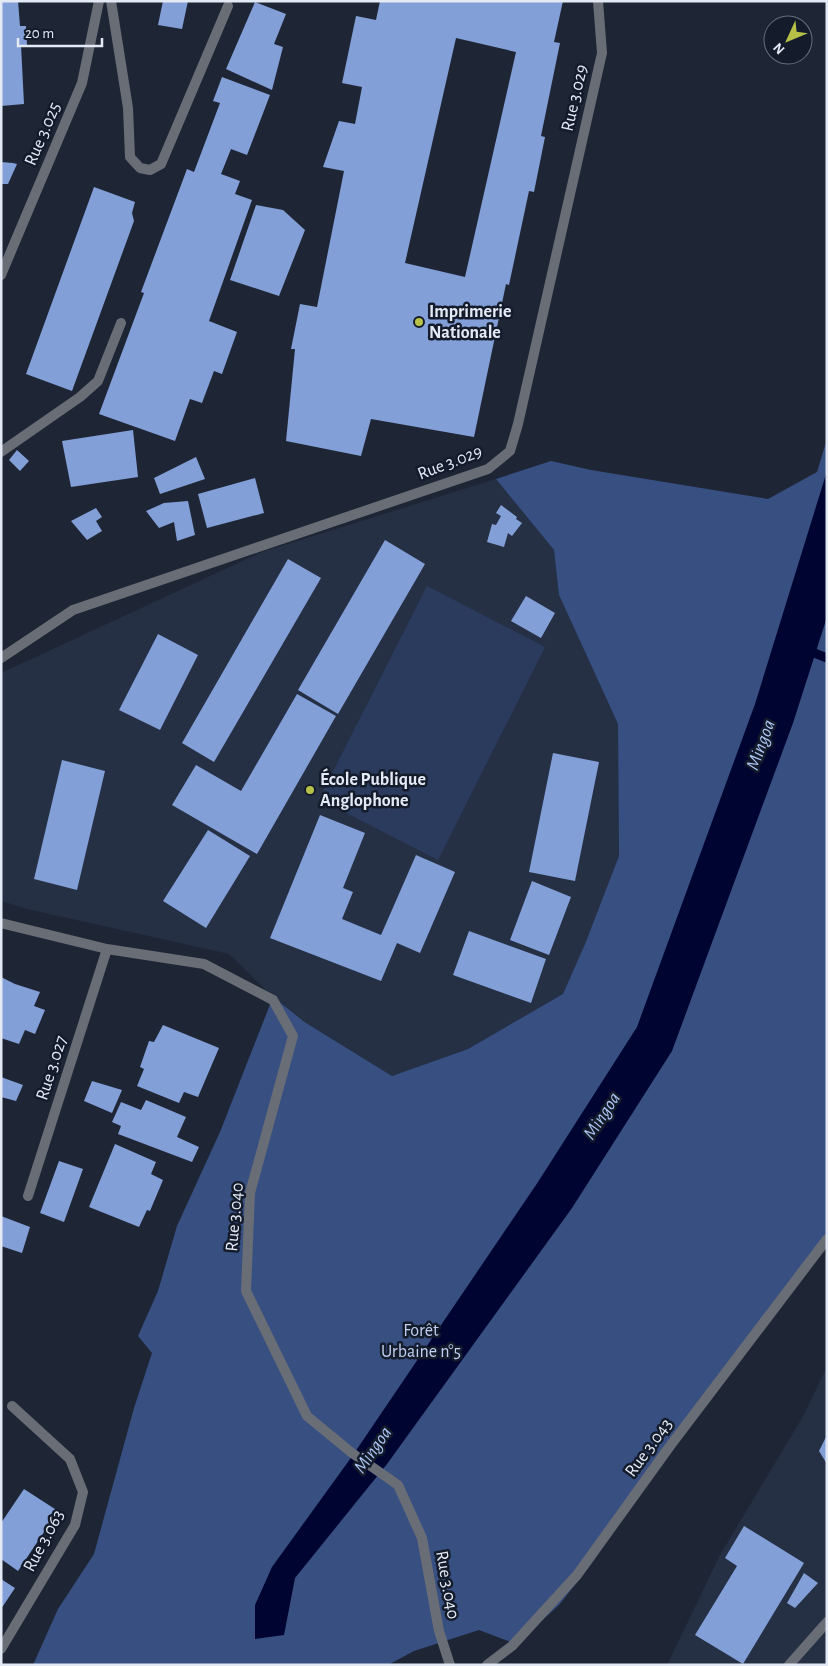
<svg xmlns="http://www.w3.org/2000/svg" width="828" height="1666" font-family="'Alegreya Sans',sans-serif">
<rect width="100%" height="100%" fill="#1e2636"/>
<!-- built -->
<path fill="#253045" d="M 496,479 L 554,550 L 559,595 L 618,724 L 619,856 L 585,944 L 564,994 L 468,1049 L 392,1076 L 306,1023 L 273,997 L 229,954 L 27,909 L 1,901 L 1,673 L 262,552 Z
M 827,1367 L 827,1665 L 667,1665 L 720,1555 L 801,1420 Z"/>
<!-- green -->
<path fill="#2b3b5e" d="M 427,586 L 545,647 L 438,860 L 319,799 Z"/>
<!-- forest -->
<path fill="#374f81" d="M 827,439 L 827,1241 L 672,1447 L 589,1567 L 559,1605 L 516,1644 L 479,1630 L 414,1651 L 388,1665 L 33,1665 L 58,1609 L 94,1554 L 134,1408 L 152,1353 L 138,1336 L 158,1291 L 177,1226 L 220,1132 L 273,997 L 306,1023 L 392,1076 L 468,1049 L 563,994 L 585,944 L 619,856 L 618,724 L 559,595 L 554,550 L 496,479 L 551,461 L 591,470 L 768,499 L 817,472 Z"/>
<!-- water -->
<path fill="#000430" d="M 827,471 L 827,617 L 793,723 L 672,1051 L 572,1208 L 387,1464 L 295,1578 L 284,1635 L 255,1639 L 255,1605 L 272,1567 L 353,1455 L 538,1182 L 637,1027 L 755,704 Z"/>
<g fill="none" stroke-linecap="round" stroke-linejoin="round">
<!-- stream -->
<path stroke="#000430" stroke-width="9" d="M 804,649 L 827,658"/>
</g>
<!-- building -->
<path fill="#839fd7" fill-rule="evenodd" d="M 1,1 L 18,1 L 20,26 L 26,26 L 27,45 L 21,45 L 24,104 L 1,106 Z
M 163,1 L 188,1 L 182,29 L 158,25 Z
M 380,1 L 563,1 L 554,42 L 560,43 L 541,136 L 545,137 L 534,192 L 529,191 L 509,285 L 506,284 L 474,437 L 371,419 L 361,456 L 286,441 L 295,349 L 291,349 L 300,304 L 317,307 L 344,171 L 323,167 L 339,121 L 355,124 L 362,87 L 342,83 L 356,16 L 376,20 ZM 456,38 L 516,52 L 465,277 L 405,263 Z
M 255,2 L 286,14 L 274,44 L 283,47 L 272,90 L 226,69 Z
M 222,77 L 270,95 L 247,155 L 231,149 L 221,174 L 240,181 L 235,194 L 252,200 L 209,321 L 237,332 L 222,374 L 214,371 L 202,403 L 190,399 L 175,441 L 99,414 L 144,293 L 141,292 L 187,169 L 194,172 L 220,103 L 213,101 Z
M 1,162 L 13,163 L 17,164 L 8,184 L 1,184 Z
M 94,187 L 135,202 L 132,213 L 134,221 L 72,391 L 26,374 Z
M 256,205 L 283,210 L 305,230 L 279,296 L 230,280 Z
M 133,430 L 138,477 L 71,487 L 62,441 Z
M 17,450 L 29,461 L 20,471 L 9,460 Z
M 196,457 L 205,479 L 160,494 L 154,478 Z
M 255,478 L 264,513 L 207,528 L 198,494 Z
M 188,501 L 195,535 L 177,541 L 174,522 L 159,528 L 146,511 L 164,503 Z
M 501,505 L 517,517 L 516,519 L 522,523 L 512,536 L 508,533 L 504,547 L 487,542 L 492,524 L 496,525 L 501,516 L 496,513 Z
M 96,508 L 102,517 L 96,521 L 102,531 L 87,540 L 71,521 Z
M 385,540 L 425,564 L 338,714 L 298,690 Z
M 288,559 L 321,578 L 214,762 L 182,743 Z
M 526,596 L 555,613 L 541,638 L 511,621 Z
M 158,634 L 198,655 L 160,730 L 119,710 Z
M 297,694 L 336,716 L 257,854 L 172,805 L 196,765 L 241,791 Z
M 553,753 L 599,762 L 575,881 L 529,872 Z
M 62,760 L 105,771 L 77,890 L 34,879 Z
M 320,815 L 365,833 L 343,888 L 353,892 L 342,919 L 381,935 L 416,855 L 455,872 L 420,953 L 397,943 L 381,981 L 270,938 Z
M 208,830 L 250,856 L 206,928 L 163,901 Z
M 532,881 L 571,897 L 549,955 L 510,940 Z
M 469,931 L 546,959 L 531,1003 L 453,975 Z
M 1,977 L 15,984 L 40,992 L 34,1006 L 45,1010 L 35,1034 L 25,1030 L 19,1044 L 1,1038 Z
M 163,1025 L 219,1048 L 198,1097 L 184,1092 L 179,1103 L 137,1086 L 144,1069 L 140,1067 L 149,1041 L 154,1042 Z
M 1,1077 L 23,1085 L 16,1101 L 1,1097 Z
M 92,1081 L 122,1090 L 112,1113 L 84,1101 Z
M 146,1100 L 186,1117 L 177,1137 L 199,1147 L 192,1162 L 118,1134 L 121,1126 L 112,1122 L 121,1102 L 141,1110 Z
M 115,1144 L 156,1162 L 151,1174 L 163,1180 L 150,1211 L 147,1210 L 139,1227 L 89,1207 Z
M 59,1161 L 83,1169 L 64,1222 L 40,1213 Z
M 1,1216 L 30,1227 L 22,1253 L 1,1246 Z
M 827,1435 L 827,1464 L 819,1451 Z
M 24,1489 L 58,1511 L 18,1571 L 1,1559 L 1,1523 Z
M 744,1526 L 804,1563 L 743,1664 L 695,1635 L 737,1566 L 725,1558 Z
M 804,1573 L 818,1583 L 795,1608 L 787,1603 Z
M 1,1579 L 15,1588 L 1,1609 Z"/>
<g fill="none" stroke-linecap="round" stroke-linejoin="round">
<!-- service -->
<path stroke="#696d76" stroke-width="10" d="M 1,452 L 80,397 L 98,381 L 121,323
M 1,1649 L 75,1525 L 83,1492 L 70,1459 L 12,1406"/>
<!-- minor -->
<path stroke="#696d76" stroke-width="10" d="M 111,1 L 128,108 L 130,157 L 140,168 L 150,170 L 161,164 L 228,6
M 1,658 L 73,610 L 488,469 L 510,451 L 518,424 L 602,53 L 598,1
M 1,923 L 107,949 L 204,964 L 273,1000 L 293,1036 L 250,1193 L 246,1291 L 307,1416 L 352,1453 L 398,1485 L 422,1538 L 439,1631 L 450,1665
M 28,1196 L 107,949
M 789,1665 L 827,1622"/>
<!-- tertiary -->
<path stroke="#696d76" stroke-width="10" d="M 1,275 L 82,83 L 99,1
M 487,1665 L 512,1646 L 577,1575 L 670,1446 L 827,1239"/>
</g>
<!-- markers -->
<g fill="#b7c148" stroke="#141c2c" stroke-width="2">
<circle cx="419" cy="322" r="5"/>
<circle cx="310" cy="790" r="5"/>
</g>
<g text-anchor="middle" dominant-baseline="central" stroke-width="5" stroke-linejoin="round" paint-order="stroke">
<!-- street labels -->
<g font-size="18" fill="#e4eaf5" stroke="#141c2c">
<text transform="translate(575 98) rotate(-77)">Rue 3.029</text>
<text transform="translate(43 134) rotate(-67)">Rue 3.025</text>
<text transform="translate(450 463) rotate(-21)">Rue 3.029</text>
<text transform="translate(52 1068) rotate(-72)">Rue 3.027</text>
<text transform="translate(235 1217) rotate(-85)">Rue 3.040</text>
<text transform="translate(649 1448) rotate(-54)">Rue 3.043</text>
<text transform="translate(44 1541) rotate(-62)">Rue 3.063</text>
<text transform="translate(447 1585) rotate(80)">Rue 3.040</text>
</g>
<!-- poi labels -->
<g font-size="18" font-weight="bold" fill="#e4eaf5" stroke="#141c2c" text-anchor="start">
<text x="429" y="312">Imprimerie<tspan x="429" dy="21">Nationale</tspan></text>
<text x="320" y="780">École Publique<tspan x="320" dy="21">Anglophone</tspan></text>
</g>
<!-- park labels -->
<g font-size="18" fill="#c0d0f0" stroke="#141c2c">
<text x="421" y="1331">Forêt<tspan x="421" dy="21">Urbaine n°5</tspan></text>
</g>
<!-- water labels -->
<g font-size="19" font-style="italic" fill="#afc7f6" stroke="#141c2c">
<text transform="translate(761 745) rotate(-70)">Mingoa</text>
<text transform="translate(602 1116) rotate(-57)">Mingoa</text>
<text transform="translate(373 1450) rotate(-55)">Mingoa</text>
</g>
</g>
<!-- border -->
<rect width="828" height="1666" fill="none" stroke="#e4eaf5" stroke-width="5"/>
<!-- north arrow -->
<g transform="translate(788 40) rotate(226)"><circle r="24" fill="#141c2c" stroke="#676e7c"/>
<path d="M0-4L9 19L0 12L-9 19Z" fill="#b7c148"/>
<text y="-8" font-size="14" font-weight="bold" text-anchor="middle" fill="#e4eaf5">N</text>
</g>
<!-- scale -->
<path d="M18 38v8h84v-8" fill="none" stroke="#e4eaf5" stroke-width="2.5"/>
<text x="25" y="38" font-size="15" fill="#e4eaf5" stroke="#141c2c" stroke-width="4" paint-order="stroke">20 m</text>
</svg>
